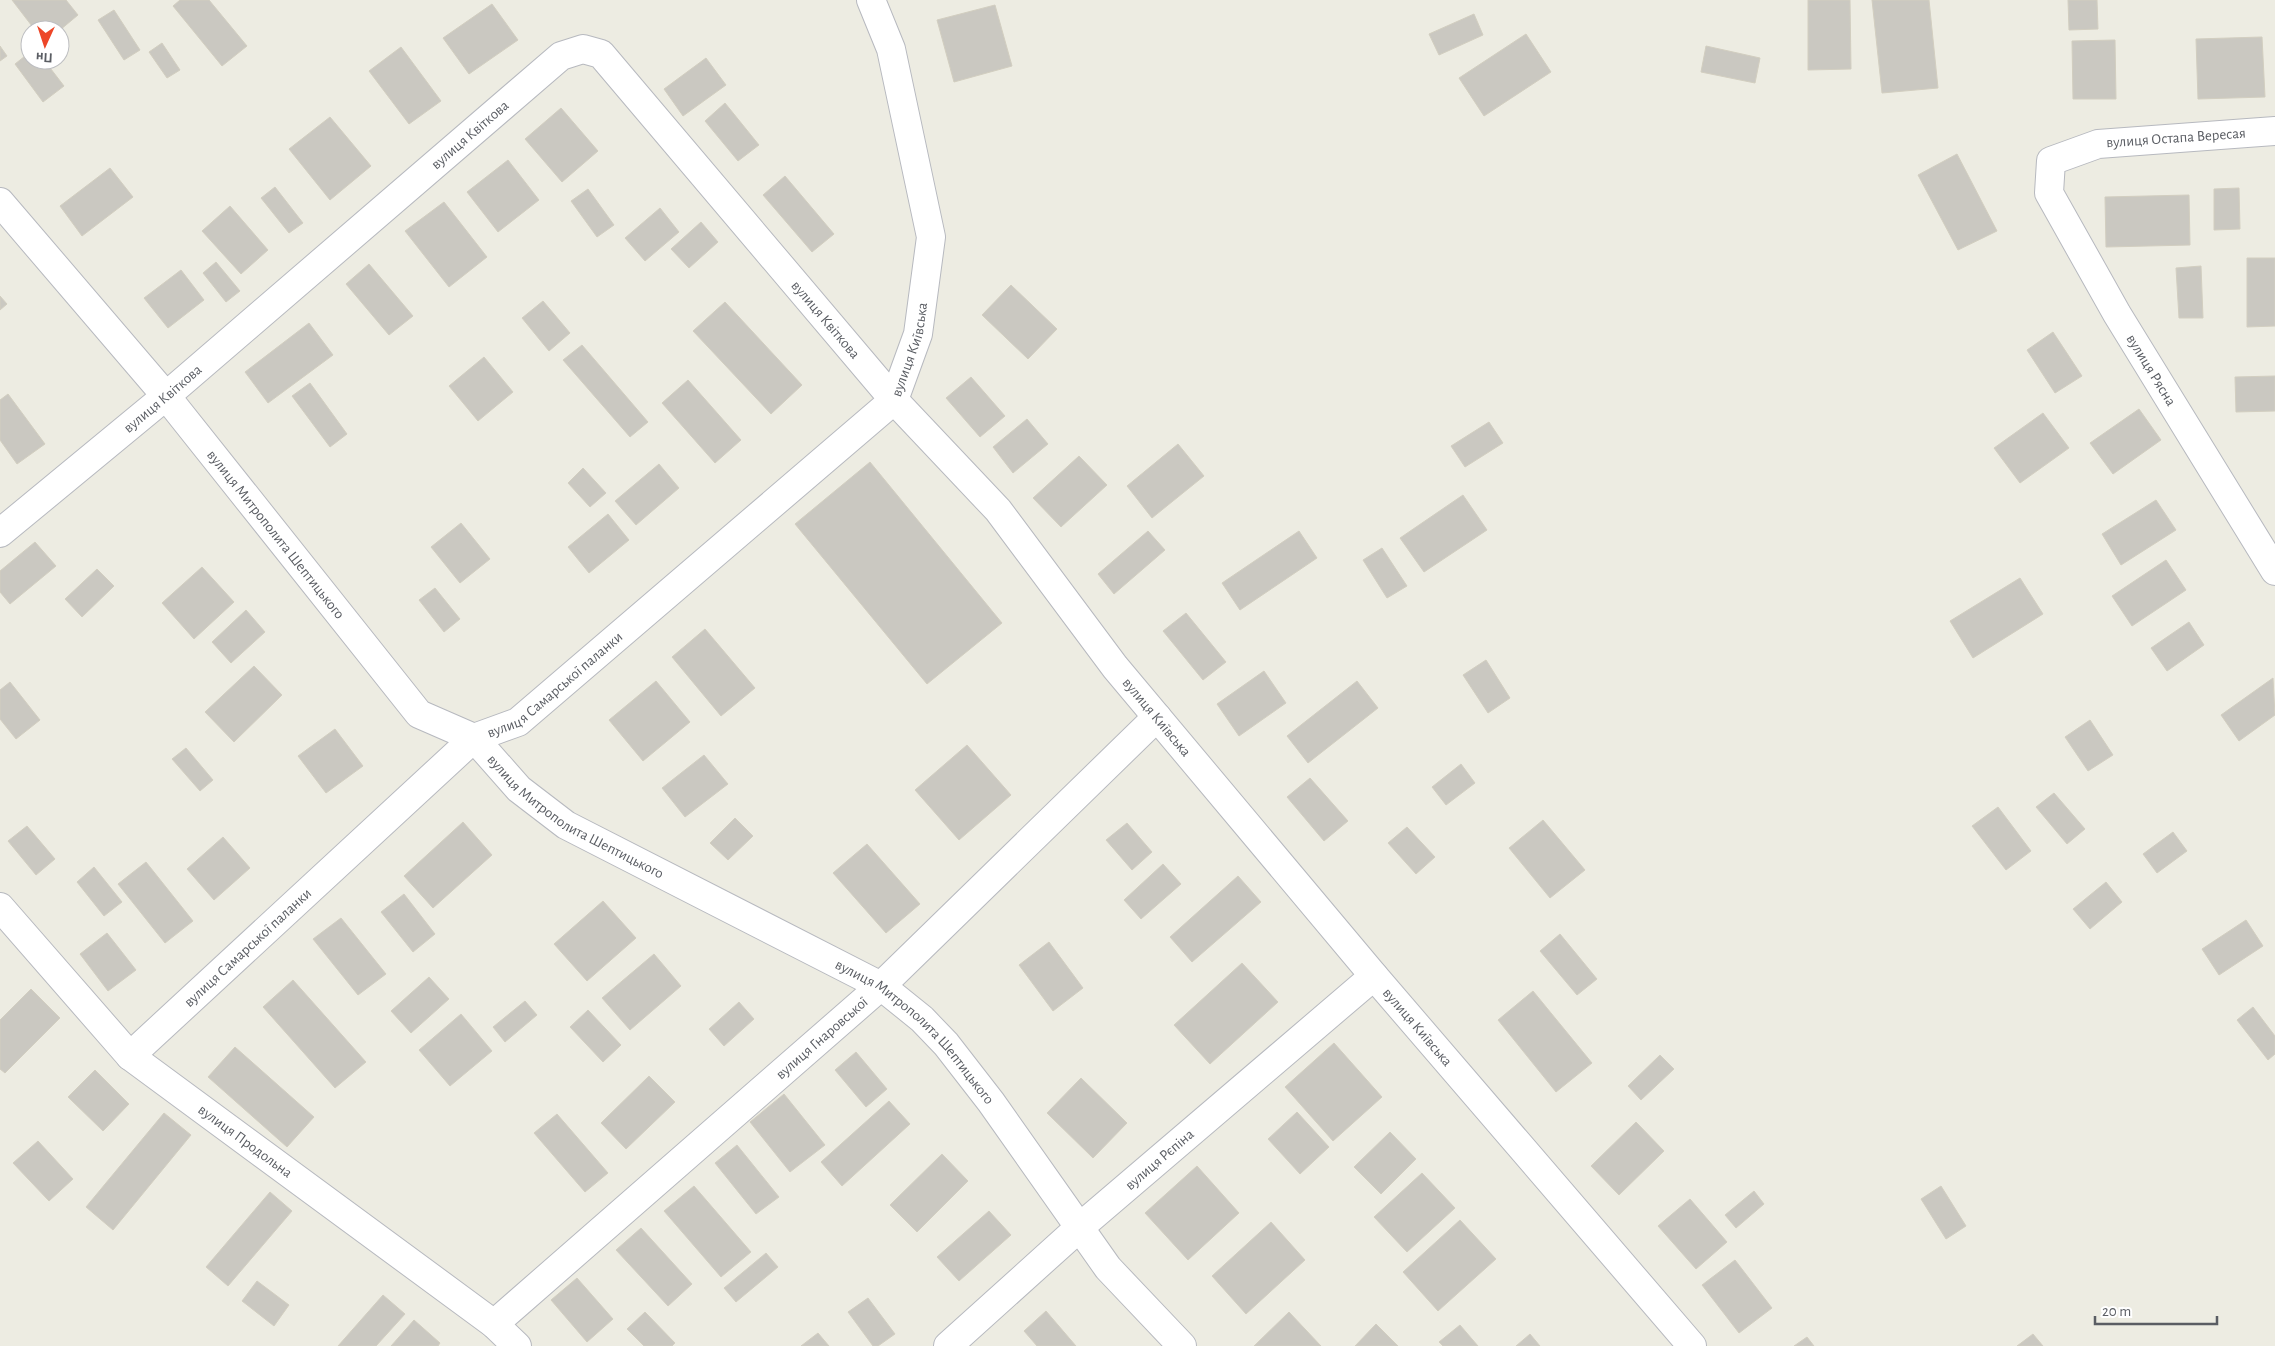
<svg xmlns="http://www.w3.org/2000/svg" width="2275" height="1346" font-family="'Alegreya Sans',sans-serif">
<rect width="100%" height="100%" fill="#edece2"/>
<!-- building -->
<path fill="#cac8c1" stroke="#d2cec0" d="M 12,0 L 66,0 L 78,15 L 60,30 L 35,30 Z
M 180,0 L 209,0 L 247,46 L 222,66 L 173,6 Z
M 1808,0 L 1850,0 L 1851,69 L 1808,70 Z
M 1872,0 L 1929,0 L 1938,88 L 1882,93 Z
M 2068,0 L 2097,0 L 2098,29 L 2069,30 Z
M 492,4 L 518,40 L 469,74 L 443,38 Z
M 995,5 L 1012,66 L 954,82 L 937,20 Z
M 114,10 L 140,50 L 124,60 L 98,20 Z
M 1474,14 L 1483,35 L 1439,55 L 1429,34 Z
M 1526,34 L 1551,72 L 1484,116 L 1459,78 Z
M 2262,37 L 2265,97 L 2198,99 L 2196,39 Z
M 2115,40 L 2116,99 L 2073,99 L 2072,41 Z
M 162,43 L 180,70 L 167,78 L 149,52 Z
M 0,46 L 7,56 L 0,61 Z
M 1706,46 L 1760,58 L 1755,83 L 1701,72 Z
M 401,47 L 441,101 L 409,124 L 369,71 Z
M 30,52 L 30,60 L 44,60 L 64,86 L 43,102 L 15,64 Z
M 706,58 L 726,85 L 683,116 L 664,89 Z
M 725,103 L 759,145 L 738,161 L 705,121 Z
M 561,108 L 598,151 L 562,182 L 525,139 Z
M 330,117 L 371,166 L 330,200 L 289,149 Z
M 1957,154 L 1997,231 L 1958,250 L 1918,175 Z
M 508,160 L 539,200 L 498,232 L 467,192 Z
M 110,168 L 133,197 L 82,236 L 60,206 Z
M 785,176 L 834,234 L 812,252 L 763,195 Z
M 275,187 L 303,223 L 289,233 L 261,198 Z
M 2239,188 L 2240,229 L 2214,230 L 2214,189 Z
M 588,189 L 614,225 L 597,237 L 571,201 Z
M 2189,195 L 2190,245 L 2106,247 L 2105,197 Z
M 444,202 L 487,257 L 449,287 L 405,231 Z
M 230,206 L 268,250 L 241,274 L 202,231 Z
M 660,208 L 679,232 L 645,261 L 625,238 Z
M 701,222 L 718,242 L 689,268 L 671,249 Z
M 2247,258 L 2275,258 L 2275,326 L 2247,327 Z
M 216,262 L 240,291 L 226,302 L 203,273 Z
M 369,264 L 413,316 L 389,335 L 346,284 Z
M 2201,266 L 2203,318 L 2179,318 L 2176,268 Z
M 181,270 L 204,300 L 168,328 L 144,298 Z
M 1011,285 L 1057,329 L 1028,359 L 982,315 Z
M 0,296 L 7,304 L 0,310 Z
M 543,301 L 570,333 L 549,351 L 522,318 Z
M 725,302 L 802,385 L 771,414 L 693,331 Z
M 309,323 L 333,355 L 268,403 L 245,372 Z
M 2053,332 L 2082,376 L 2055,393 L 2027,350 Z
M 582,345 L 648,422 L 630,437 L 563,360 Z
M 484,357 L 513,392 L 478,421 L 449,386 Z
M 2275,376 L 2275,411 L 2236,412 L 2235,377 Z
M 971,377 L 1005,416 L 980,437 L 946,398 Z
M 688,380 L 741,440 L 715,463 L 662,403 Z
M 310,383 L 347,434 L 330,447 L 292,396 Z
M 8,394 L 45,444 L 17,464 L 0,440 L 0,400 Z
M 2139,409 L 2161,440 L 2113,474 L 2090,443 Z
M 2043,413 L 2069,448 L 2020,483 L 1994,448 Z
M 1027,419 L 1048,444 L 1013,473 L 993,447 Z
M 1489,422 L 1503,443 L 1465,467 L 1451,446 Z
M 1178,444 L 1204,476 L 1152,518 L 1127,486 Z
M 1079,456 L 1107,485 L 1061,527 L 1033,498 Z
M 870,462 L 1002,623 L 927,684 L 795,524 Z
M 659,464 L 679,488 L 636,525 L 615,501 Z
M 583,468 L 606,493 L 590,507 L 568,483 Z
M 1463,495 L 1487,530 L 1424,572 L 1400,538 Z
M 2156,500 L 2176,530 L 2121,565 L 2102,534 Z
M 608,514 L 629,540 L 589,573 L 568,547 Z
M 461,523 L 490,559 L 460,583 L 431,547 Z
M 1148,531 L 1165,550 L 1114,594 L 1098,574 Z
M 1299,531 L 1317,558 L 1240,610 L 1222,583 Z
M 35,542 L 56,566 L 10,604 L 0,592 L 0,571 Z
M 1382,548 L 1407,586 L 1387,598 L 1363,560 Z
M 2166,560 L 2186,590 L 2132,626 L 2112,596 Z
M 202,567 L 234,602 L 194,639 L 162,603 Z
M 97,569 L 114,586 L 82,617 L 65,599 Z
M 2020,578 L 2043,614 L 1973,658 L 1950,621 Z
M 435,588 L 460,619 L 444,632 L 419,600 Z
M 246,610 L 265,632 L 231,663 L 212,642 Z
M 1186,613 L 1226,662 L 1203,680 L 1163,631 Z
M 2189,622 L 2204,645 L 2167,671 L 2151,648 Z
M 705,629 L 755,688 L 721,716 L 672,657 Z
M 1486,660 L 1510,698 L 1488,713 L 1463,675 Z
M 254,666 L 282,695 L 234,742 L 205,712 Z
M 1264,671 L 1286,703 L 1239,736 L 1217,704 Z
M 2273,678 L 2275,715 L 2239,741 L 2221,715 Z
M 656,681 L 690,722 L 643,761 L 609,720 Z
M 1357,681 L 1378,708 L 1308,763 L 1287,736 Z
M 10,682 L 40,720 L 16,739 L 0,719 L 0,690 Z
M 2090,720 L 2113,755 L 2088,771 L 2065,737 Z
M 335,729 L 363,766 L 326,793 L 298,756 Z
M 967,745 L 1011,795 L 959,840 L 915,790 Z
M 186,748 L 213,780 L 200,791 L 172,759 Z
M 704,755 L 728,784 L 685,817 L 662,788 Z
M 1461,764 L 1475,783 L 1446,805 L 1432,787 Z
M 1310,778 L 1348,821 L 1324,841 L 1287,797 Z
M 2054,793 L 2085,829 L 2067,844 L 2036,807 Z
M 1998,807 L 2031,851 L 2006,870 L 1972,826 Z
M 735,818 L 753,836 L 728,860 L 710,843 Z
M 1543,820 L 1585,870 L 1550,898 L 1509,848 Z
M 463,822 L 492,855 L 433,908 L 404,876 Z
M 1127,823 L 1152,852 L 1132,870 L 1106,840 Z
M 27,826 L 55,859 L 36,875 L 8,841 Z
M 1407,827 L 1435,857 L 1416,874 L 1388,843 Z
M 2173,832 L 2187,851 L 2157,873 L 2143,854 Z
M 223,837 L 250,868 L 214,900 L 187,869 Z
M 867,844 L 920,904 L 886,933 L 833,873 Z
M 146,862 L 193,921 L 165,943 L 118,884 Z
M 1163,864 L 1181,884 L 1141,919 L 1124,900 Z
M 94,867 L 122,902 L 104,916 L 77,882 Z
M 1238,876 L 1261,902 L 1192,962 L 1170,937 Z
M 2106,882 L 2122,902 L 2090,929 L 2073,909 Z
M 404,894 L 435,934 L 413,952 L 381,912 Z
M 603,901 L 636,938 L 587,981 L 554,944 Z
M 341,918 L 386,974 L 358,995 L 313,939 Z
M 2246,920 L 2263,946 L 2219,975 L 2202,949 Z
M 107,933 L 136,970 L 108,991 L 80,954 Z
M 1560,934 L 1597,979 L 1577,995 L 1540,951 Z
M 1049,942 L 1083,988 L 1053,1011 L 1019,965 Z
M 654,954 L 681,986 L 630,1030 L 602,998 Z
M 1242,963 L 1278,1002 L 1210,1064 L 1174,1025 Z
M 429,977 L 449,999 L 411,1033 L 391,1011 Z
M 293,980 L 366,1062 L 335,1088 L 263,1007 Z
M 31,989 L 60,1018 L 5,1073 L 0,1069 L 0,1020 Z
M 1533,991 L 1592,1063 L 1556,1092 L 1498,1020 Z
M 525,1001 L 537,1015 L 505,1042 L 493,1027 Z
M 739,1002 L 754,1019 L 724,1046 L 709,1029 Z
M 2253,1007 L 2275,1036 L 2275,1054 L 2268,1060 L 2237,1020 Z
M 588,1010 L 621,1045 L 603,1062 L 570,1027 Z
M 461,1014 L 492,1051 L 450,1086 L 419,1050 Z
M 1334,1043 L 1382,1097 L 1333,1141 L 1285,1087 Z
M 235,1047 L 314,1117 L 287,1147 L 208,1077 Z
M 856,1052 L 887,1089 L 866,1107 L 835,1070 Z
M 1660,1055 L 1674,1069 L 1641,1100 L 1628,1086 Z
M 95,1070 L 129,1104 L 103,1131 L 68,1097 Z
M 649,1076 L 675,1102 L 626,1149 L 601,1123 Z
M 1081,1078 L 1127,1123 L 1093,1158 L 1047,1113 Z
M 784,1094 L 825,1145 L 790,1172 L 750,1122 Z
M 889,1101 L 910,1124 L 842,1186 L 821,1162 Z
M 1297,1112 L 1329,1147 L 1300,1174 L 1268,1139 Z
M 164,1113 L 191,1135 L 113,1230 L 86,1207 Z
M 557,1114 L 608,1173 L 585,1192 L 534,1133 Z
M 1636,1122 L 1664,1151 L 1619,1195 L 1591,1166 Z
M 1390,1132 L 1416,1159 L 1381,1194 L 1354,1167 Z
M 38,1141 L 73,1179 L 49,1201 L 13,1163 Z
M 737,1145 L 779,1197 L 756,1214 L 715,1163 Z
M 942,1154 L 968,1181 L 917,1232 L 890,1205 Z
M 1197,1166 L 1239,1213 L 1188,1260 L 1145,1213 Z
M 1422,1173 L 1455,1208 L 1407,1252 L 1374,1217 Z
M 694,1186 L 751,1252 L 721,1277 L 664,1211 Z
M 1941,1186 L 1966,1226 L 1946,1239 L 1921,1199 Z
M 1754,1191 L 1764,1204 L 1736,1228 L 1725,1215 Z
M 270,1192 L 292,1211 L 228,1286 L 206,1267 Z
M 1690,1199 L 1727,1242 L 1696,1269 L 1658,1226 Z
M 989,1211 L 1011,1235 L 959,1281 L 937,1257 Z
M 1460,1220 L 1496,1259 L 1438,1311 L 1403,1272 Z
M 1271,1222 L 1305,1260 L 1246,1314 L 1212,1276 Z
M 641,1228 L 692,1284 L 668,1306 L 616,1250 Z
M 766,1253 L 778,1267 L 736,1302 L 724,1288 Z
M 1735,1260 L 1772,1308 L 1739,1333 L 1702,1285 Z
M 577,1278 L 613,1319 L 587,1342 L 551,1300 Z
M 257,1281 L 289,1305 L 274,1326 L 242,1301 Z
M 383,1295 L 405,1314 L 376,1346 L 338,1346 Z
M 868,1298 L 895,1334 L 878,1346 L 873,1346 L 848,1312 Z
M 1046,1311 L 1076,1346 L 1037,1346 L 1024,1331 Z
M 645,1312 L 675,1343 L 672,1346 L 644,1346 L 627,1329 Z
M 1289,1312 L 1321,1346 L 1254,1346 Z
M 414,1320 L 440,1343 L 438,1346 L 391,1346 Z
M 1376,1324 L 1398,1346 L 1355,1346 Z
M 1460,1325 L 1478,1346 L 1443,1346 L 1439,1342 Z
M 818,1333 L 829,1346 L 801,1346 Z
M 1530,1334 L 1540,1346 L 1516,1346 Z
M 2033,1334 L 2043,1346 L 2017,1346 Z
M 1807,1337 L 1814,1346 L 1794,1346 Z"/>
<g fill="none" stroke-linecap="round" stroke-linejoin="round">
<!-- minor casing -->
<g stroke="#b7b9bf" stroke-width="30">
<g id="minor">
<path id="s1" d="M 2275,131 L 2098,144 L 2051,161 L 2049,193 L 2117,314 L 2275,571"/>
<path id="s2" d="M 0,202 L 166,396 L 419,714 L 474,738 L 519,789 L 566,825 L 881,986 L 922,1019 L 946,1044 L 991,1102 L 1108,1268 L 1182,1346"/>
<path id="s3" d="M 0,533 L 166,396 L 561,56 L 583,49 L 601,54 L 894,400 L 998,510 L 1115,667 L 1374,976 L 1692,1346"/>
<path id="s4" d="M 0,907 L 130,1056 L 494,1324 L 517,1346"/>
<path id="s5" d="M 130,1056 L 474,738"/>
<path id="s6" d="M 494,1324 L 881,986 L 1157,717"/>
<path id="s7" d="M 948,1346 L 1080,1227 L 1374,976"/>
</g>
</g>
<!-- tertiary casing -->
<g stroke="#b7b9bf" stroke-width="30">
<g id="tertiary">
<path id="s8" d="M 474,738 L 518,722 L 894,400 L 918,334 L 931,237 L 891,49 L 871,0"/>
</g>
</g>
<!-- minor -->
<use href="#minor" stroke="#fff" stroke-width="28"/>
<!-- tertiary -->
<use href="#tertiary" stroke="#fff" stroke-width="28"/>
</g>
<g text-anchor="middle" dominant-baseline="central" stroke-width="4" stroke-linejoin="round" paint-order="stroke">
<!-- street labels -->
<g font-size="15" fill="#5a5d63" stroke="#fff">
<text stroke="none"><textPath href="#s3" startOffset="616">вулиця Квіткова</textPath></text>
<text transform="translate(2176 138) rotate(-4)">вулиця Остапа Вересая</text>
<text stroke="none"><textPath href="#s3" startOffset="1126">вулиця Квіткова</textPath></text>
<text stroke="none"><textPath href="#s8" startOffset="595">вулиця Київська</textPath></text>
<text stroke="none"><textPath href="#s1" startOffset="464">вулиця Рясна</textPath></text>
<text stroke="none"><textPath href="#s3" startOffset="211">вулиця Квіткова</textPath></text>
<text stroke="none"><textPath href="#s2" startOffset="432">вулиця Митрополита Шептицького</textPath></text>
<text stroke="none"><textPath href="#s8" startOffset="98">вулиця Самарської паланки</textPath></text>
<text stroke="none"><textPath href="#s3" startOffset="1644">вулиця Київська</textPath></text>
<text stroke="none"><textPath href="#s2" startOffset="852">вулиця Митрополита Шептицького</textPath></text>
<text stroke="none"><textPath href="#s5" startOffset="160">вулиця Самарської паланки</textPath></text>
<text stroke="none"><textPath href="#s3" startOffset="2049">вулиця Київська</textPath></text>
<text stroke="none"><textPath href="#s2" startOffset="1258">вулиця Митрополита Шептицького</textPath></text>
<text stroke="none"><textPath href="#s6" startOffset="435">вулиця Гнаровської</textPath></text>
<text stroke="none"><textPath href="#s4" startOffset="341">вулиця Продольна</textPath></text>
<text stroke="none"><textPath href="#s7" startOffset="282">вулиця Рєпіна</textPath></text>
</g>
</g>
<!-- north arrow -->
<g transform="translate(45 45) rotate(183)"><circle r="24" fill="#ffffff" stroke="#bdbec1"/>
<path d="M0-4L9 19L0 12L-9 19Z" fill="#ed4628"/>
<text y="-8" font-size="14" font-weight="bold" text-anchor="middle" fill="#5a5d63">Пн</text>
</g>
<!-- scale -->
<path d="M2095 1316v8h122v-8" fill="none" stroke="#5a5d63" stroke-width="2.5"/>
<text x="2102" y="1316" font-size="15" fill="#5a5d63" stroke="#ffffff" stroke-width="4" paint-order="stroke">20 m</text>
</svg>
